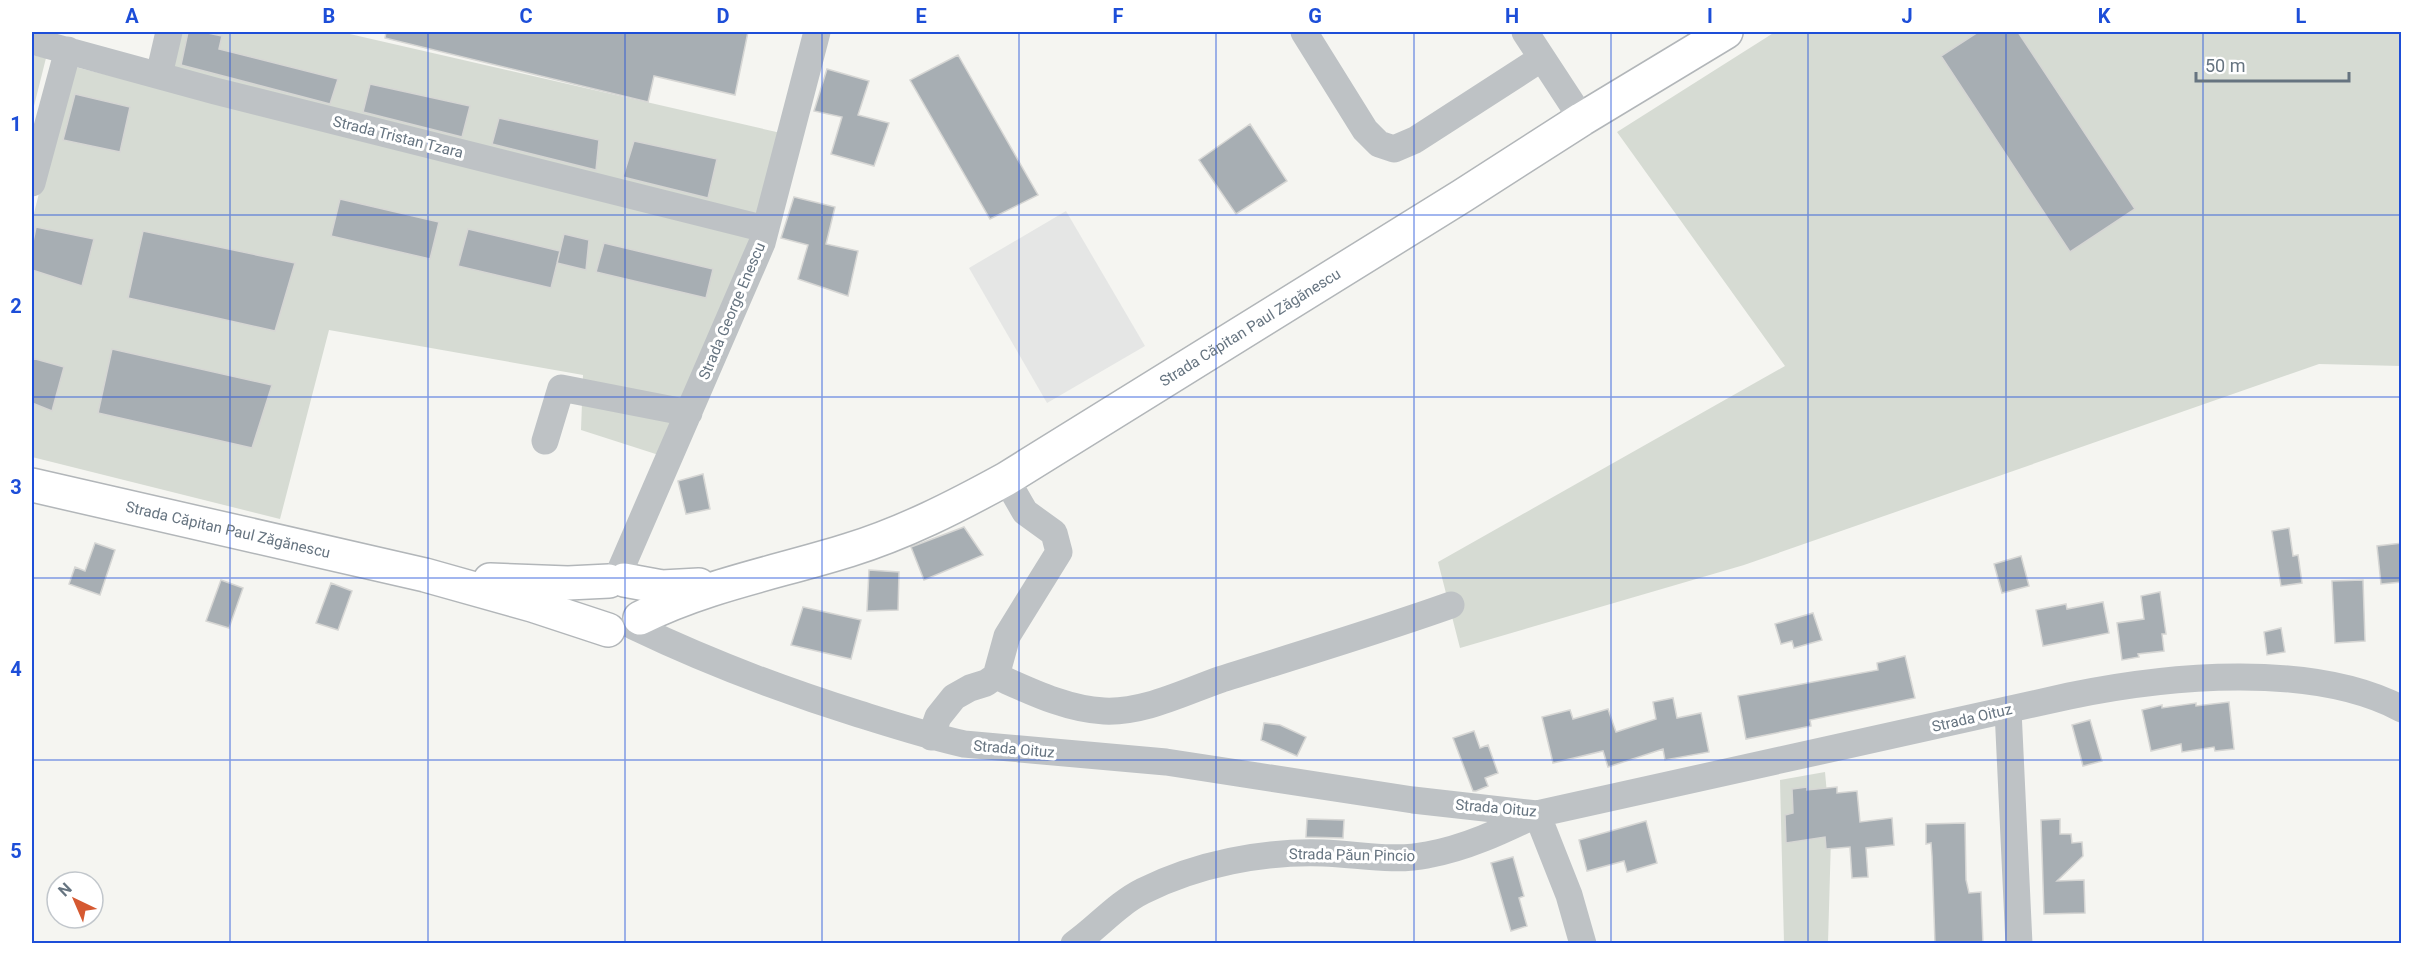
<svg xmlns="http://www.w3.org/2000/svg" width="2433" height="975" font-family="Roboto,sans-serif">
<rect width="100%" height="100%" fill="#f5f5f1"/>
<!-- built -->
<path fill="#e5e6e5" d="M 1066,211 L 1145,346 L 1047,403 L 969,268 Z"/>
<!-- green -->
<path fill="#d6dbd3" d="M 177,32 L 341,32 L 781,133 L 757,219 L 169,71 Z
M 1775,32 L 2401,32 L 2401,366 L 2319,364 L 1744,565 L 1460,648 L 1438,562 L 1785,366 L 1617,132 Z
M 32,55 L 46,58 L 32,114 Z
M 71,66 L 755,235 L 665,457 L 581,430 L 583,375 L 329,330 L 280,519 L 32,457 L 32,221 Z
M 1825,772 L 1831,838 L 1828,943 L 1784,943 L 1780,780 Z"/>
<!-- building -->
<path fill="#a7aeb3" stroke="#d6d6d4" stroke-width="1.5" d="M 188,32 L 203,32 L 222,36 L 219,49 L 338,79 L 330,104 L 181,65 Z
M 386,32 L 748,32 L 735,95 L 654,76 L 648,102 L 385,38 Z
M 1978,32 L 2018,32 L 2135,209 L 2070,252 L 1941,56 Z
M 958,55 L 1038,195 L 990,219 L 910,80 Z
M 827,69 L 869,81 L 858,115 L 889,123 L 874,166 L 831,154 L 842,117 L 814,111 Z
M 370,84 L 470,106 L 462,137 L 363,112 Z
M 75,94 L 130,107 L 120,152 L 63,140 Z
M 499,118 L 599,140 L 596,170 L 492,144 Z
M 1250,124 L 1287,181 L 1236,214 L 1199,160 Z
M 634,141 L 717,159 L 708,198 L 623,177 Z
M 794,197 L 835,207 L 826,244 L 858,251 L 848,296 L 798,279 L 808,245 L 781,238 Z
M 340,199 L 439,222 L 430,259 L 331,236 Z
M 36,227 L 94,239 L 82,286 L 32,270 L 32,247 Z
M 468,229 L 560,251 L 551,288 L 458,266 Z
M 143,231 L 295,263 L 275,331 L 128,298 Z
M 564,234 L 589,240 L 586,270 L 557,263 Z
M 604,243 L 713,269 L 706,298 L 596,272 Z
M 112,349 L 272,385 L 252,448 L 98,413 Z
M 32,358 L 64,367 L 52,411 L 32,403 Z
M 703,474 L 710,509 L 686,514 L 678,481 Z
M 964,527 L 983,555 L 924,580 L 911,547 Z
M 2289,528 L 2293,556 L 2298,555 L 2302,583 L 2281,586 L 2272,531 Z
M 95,543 L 115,550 L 100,595 L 69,584 L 75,567 L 85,571 Z
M 2402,543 L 2402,582 L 2381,584 L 2377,546 Z
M 2021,556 L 2029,586 L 2002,593 L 1994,564 Z
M 869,570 L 899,572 L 898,610 L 867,611 Z
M 221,580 L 243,588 L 229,628 L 206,621 Z
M 2363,580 L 2365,641 L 2335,643 L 2332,581 Z
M 331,583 L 352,591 L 338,630 L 316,623 Z
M 2160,592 L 2166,634 L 2162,634 L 2164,651 L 2138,654 L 2139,657 L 2122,660 L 2117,623 L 2144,619 L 2141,596 Z
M 2103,602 L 2109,633 L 2043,646 L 2036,610 L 2066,604 L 2067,609 Z
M 803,607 L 861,620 L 851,659 L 791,645 Z
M 1813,613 L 1822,640 L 1794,648 L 1792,641 L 1781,644 L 1775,624 Z
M 2281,628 L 2285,652 L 2267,655 L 2264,632 Z
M 1905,656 L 1915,698 L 1810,720 L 1811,726 L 1746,739 L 1738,696 L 1878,670 L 1877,663 Z
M 1673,698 L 1677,718 L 1701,713 L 1709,752 L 1665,760 L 1663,749 L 1608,767 L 1603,751 L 1553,763 L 1542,717 L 1570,710 L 1573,719 L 1608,709 L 1616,732 L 1656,719 L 1653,702 Z
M 2229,702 L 2234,749 L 2215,751 L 2214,747 L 2182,752 L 2181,744 L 2151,751 L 2142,710 L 2162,705 L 2162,708 L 2196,703 L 2196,706 Z
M 2090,720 L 2102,761 L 2083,766 L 2072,725 Z
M 1264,723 L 1280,725 L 1306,737 L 1297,756 L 1261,740 Z
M 1474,731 L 1480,748 L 1488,745 L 1498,773 L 1485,778 L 1488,786 L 1476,791 L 1473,791 L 1453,738 Z
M 1807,787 L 1807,790 L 1837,787 L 1837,793 L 1857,791 L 1860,822 L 1892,818 L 1894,845 L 1866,848 L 1868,877 L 1852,878 L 1850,847 L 1826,849 L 1825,837 L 1786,843 L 1785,815 L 1793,813 L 1792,789 Z
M 1307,819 L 1344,820 L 1343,838 L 1306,837 Z
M 2060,819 L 2060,834 L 2071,834 L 2072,843 L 2082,842 L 2083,856 L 2057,881 L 2084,880 L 2085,913 L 2044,914 L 2041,820 Z
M 1646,821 L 1657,863 L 1627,872 L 1624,861 L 1587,871 L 1579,840 Z
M 1965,823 L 1966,880 L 1969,893 L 1981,892 L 1983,944 L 1935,944 L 1932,856 L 1931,843 L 1926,844 L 1926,824 Z
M 1513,857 L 1524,896 L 1519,898 L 1527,926 L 1511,931 L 1491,863 Z"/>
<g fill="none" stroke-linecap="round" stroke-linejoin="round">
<!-- major casing -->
<g stroke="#b2b6b9" stroke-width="36">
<g id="major">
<path id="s1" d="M 32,485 L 425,575 L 532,605 L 608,630"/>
<path d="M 490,580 L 568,583 L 609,581"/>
<path d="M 624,580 L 662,587 L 699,585"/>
<path id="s2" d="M 640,618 C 706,585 779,572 849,550 C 904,533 955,507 1006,479 L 1462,196 L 1582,119 L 1726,32"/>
</g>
</g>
<!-- minor -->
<path stroke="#bec2c5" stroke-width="27" d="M 1304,32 L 1365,130 L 1379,144 L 1394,149 L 1415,140 L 1542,58
M 1525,32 L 1582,119
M 32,41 L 215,91 L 765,229
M 159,75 L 169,32
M 32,183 L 68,50
M 545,441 L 561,388 L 689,413
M 616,580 L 762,243 L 817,32
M 633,626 C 706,661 782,690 859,714 C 894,725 928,736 964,744 L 1166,762 L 1413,800 L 1537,814 L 2069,696 C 2165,676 2312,661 2402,709
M 996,676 C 1030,691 1066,709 1104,711 C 1144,713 1184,692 1222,679 C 1298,655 1375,632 1451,605
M 2008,710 L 2019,944
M 931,737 L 938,717 L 954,697 L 970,688 L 986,683 L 996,676 L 1007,636 L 1059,552 L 1054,533 L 1025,512 L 1006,479
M 1074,944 C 1098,927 1117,904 1143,891 C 1197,864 1263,851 1323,853 C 1357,854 1394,862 1427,855 C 1466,848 1502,831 1537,814 L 1569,895 L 1583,944"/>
<!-- major -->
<use href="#major" stroke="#fff" stroke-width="33"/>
</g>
<!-- grid -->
<path fill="none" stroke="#1d4ed8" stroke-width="1.5" stroke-opacity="0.55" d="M 230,32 L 230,944M 428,32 L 428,944M 625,32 L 625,944M 822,32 L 822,944M 1019,32 L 1019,944M 1216,32 L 1216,944M 1414,32 L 1414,944M 1611,32 L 1611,944M 1808,32 L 1808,944M 2006,32 L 2006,944M 2203,32 L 2203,944M 32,215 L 2402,215M 32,397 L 2402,397M 32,578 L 2402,578M 32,760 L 2402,760"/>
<g text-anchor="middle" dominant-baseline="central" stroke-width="6" stroke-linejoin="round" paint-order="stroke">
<!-- street labels -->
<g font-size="15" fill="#667480" stroke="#fff">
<text transform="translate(398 137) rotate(14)">Strada Tristan Tzara</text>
<text transform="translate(732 311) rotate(-67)">Strada George Enescu</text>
<text stroke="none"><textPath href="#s2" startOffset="680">Strada Căpitan Paul Zăgănescu</textPath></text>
<text stroke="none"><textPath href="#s1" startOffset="201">Strada Căpitan Paul Zăgănescu</textPath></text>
<text transform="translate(1972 718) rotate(-13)">Strada Oituz</text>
<text transform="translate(1014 749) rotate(5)">Strada Oituz</text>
<text transform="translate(1496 808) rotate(5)">Strada Oituz</text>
<text transform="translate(1352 855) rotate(1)">Strada Păun Pincio</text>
</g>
</g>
<!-- border -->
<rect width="2433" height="975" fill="none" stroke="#ffffff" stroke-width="66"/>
<!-- north arrow -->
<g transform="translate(75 900) rotate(316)"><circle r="28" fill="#ffffff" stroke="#c2c7cc" stroke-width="1.5"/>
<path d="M0-4.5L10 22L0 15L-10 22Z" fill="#d55931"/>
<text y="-9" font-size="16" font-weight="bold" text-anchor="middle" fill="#667480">N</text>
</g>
<!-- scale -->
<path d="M2196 72v9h153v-9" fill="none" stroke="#667480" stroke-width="3"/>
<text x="2205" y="72" font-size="18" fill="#667480" stroke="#ffffff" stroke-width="4.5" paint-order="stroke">50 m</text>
<rect x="33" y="33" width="2367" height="909" fill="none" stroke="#1d4ed8" stroke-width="2"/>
<g font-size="20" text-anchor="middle" font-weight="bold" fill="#1d4ed8">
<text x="132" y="23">A</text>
<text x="329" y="23">B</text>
<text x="526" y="23">C</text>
<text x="723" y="23">D</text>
<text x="921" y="23">E</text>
<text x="1118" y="23">F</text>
<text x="1315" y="23">G</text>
<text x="1512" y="23">H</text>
<text x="1710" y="23">I</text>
<text x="1907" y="23">J</text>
<text x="2104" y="23">K</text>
<text x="2301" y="23">L</text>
<text x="16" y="131">1</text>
<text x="16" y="313">2</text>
<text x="16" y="494">3</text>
<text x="16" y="676">4</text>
<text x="16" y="858">5</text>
</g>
</svg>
